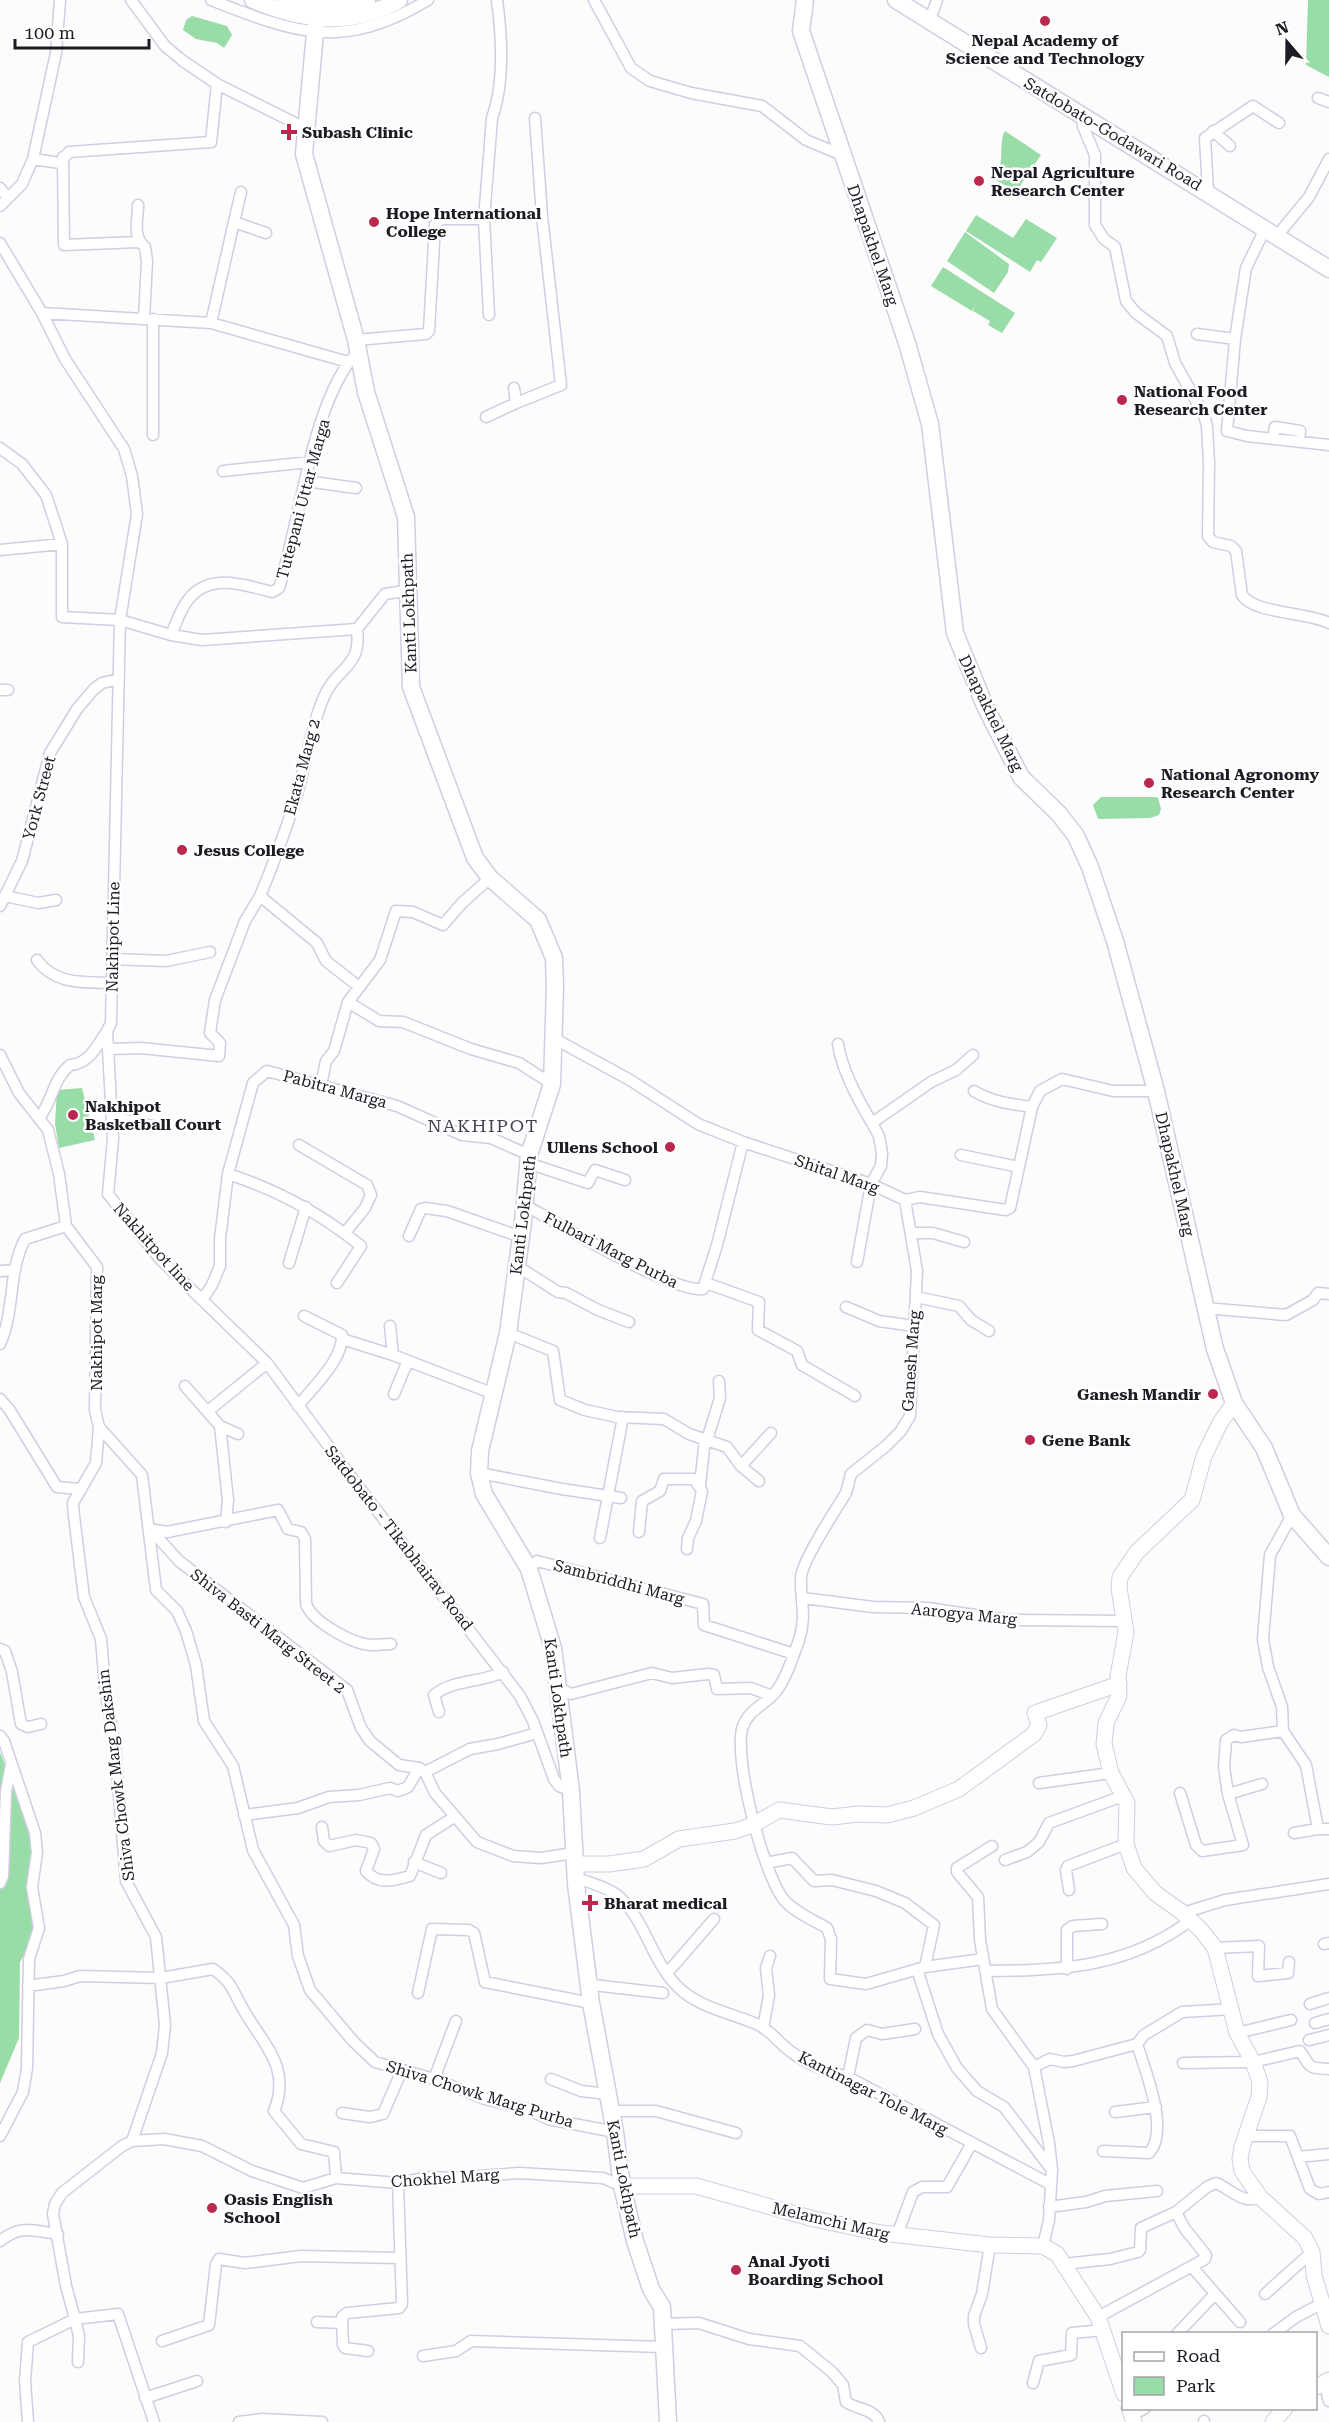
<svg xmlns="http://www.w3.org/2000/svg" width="1329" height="2422" font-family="'Roboto Serif',serif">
<rect width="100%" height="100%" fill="#fcfcfc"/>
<!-- green -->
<path fill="#98dca7" d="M 1308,0 L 1329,0 L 1329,77 L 1306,65 Z
M 192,16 L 227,26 L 232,35 L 224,48 L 217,43 L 196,39 L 183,30 L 186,20 Z
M 1005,131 L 1041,155 L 1016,192 L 996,180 C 1005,162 998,143 1005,131 Z
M 976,215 L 1013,238 L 1026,219 L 1057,238 L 1041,262 L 1037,260 L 1030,272 L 966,231 Z
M 965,232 L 1009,264 L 1008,272 L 994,293 L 947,261 Z
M 943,267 L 1015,313 L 1002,333 L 988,325 L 990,321 L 973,311 L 976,304 L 972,311 L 931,286 Z
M 1101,797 L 1155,797 L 1158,798 L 1161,809 L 1159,815 L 1150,818 L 1098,819 L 1093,805 Z
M 82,1088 L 95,1140 L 59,1148 L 55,1124 L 57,1090 Z
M 0,1752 L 35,1845 L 36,1934 L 20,1962 L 19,2038 L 0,2083 Z"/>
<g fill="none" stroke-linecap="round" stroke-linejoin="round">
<!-- minor casing -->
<g stroke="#d1cde2" stroke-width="13">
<path id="minor" d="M 131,0 L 165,46 L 183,61 L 217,84 L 305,128
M 211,0 C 298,34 343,51 428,0
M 594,0 L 631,68 L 650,81 L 691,93 L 762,106 L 806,140 L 842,155
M 929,22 L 937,0
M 1318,98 L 1329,102
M 1082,116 L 1083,126 L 1095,155 L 1095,225 L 1104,239 L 1115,247 L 1126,301 L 1136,313 L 1167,336 L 1175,363 L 1204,415 L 1207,426 L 1209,463 L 1208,536 L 1213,542 L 1231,546 L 1236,551 L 1242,595 C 1254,614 1308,612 1329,623
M 1213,131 L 1230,146
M 63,157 L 64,245 L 139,242
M 33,159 L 60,163 L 69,152 L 211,142 L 217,84
M 0,188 L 8,198
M 1208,191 L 1205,138 L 1253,106 L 1279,123
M 138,205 C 138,220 132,236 145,247 L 147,261 L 144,318
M 0,206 L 22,184 L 33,159 L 56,53 L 60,0
M 234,222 L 241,192
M 1264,231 L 1246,268 L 1235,339 L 1227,431 L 1247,436 L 1329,445
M 1276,237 L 1309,197 L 1329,159
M 0,243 L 42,313 L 65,359 L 124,449 L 132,476 L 137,514 L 120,620 L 171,635 L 202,640 L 357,629
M 42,313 L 211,323 L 348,362
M 489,315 L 484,219 L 492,118 C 505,82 502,37 497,0
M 211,323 L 234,222 L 266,233
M 1197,334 L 1235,339
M 356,340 L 426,334 L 429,331 L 435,225 L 440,219 L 484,219
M 516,403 L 561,385 L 542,216 L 535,118
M 486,417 L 516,403 L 514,388
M 153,435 L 153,319
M 1273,439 L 1275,427 L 1300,431 L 1299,442
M 0,448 L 22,464 L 46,495 L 62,544 L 62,617 L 120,620 L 111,1023 L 107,1031 L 113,1139 L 108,1194 L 159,1258 L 267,1363 L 358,1486 L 520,1696 L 533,1721 L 554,1779 L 559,1786 L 571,1791
M 223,471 L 310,462
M 306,481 L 356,488
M 0,550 L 62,544
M 171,635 C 176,624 180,610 188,600 C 209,572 245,585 272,592 L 279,588 C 299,526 313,395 358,352
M 0,690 L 8,690
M 5,896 L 38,903 L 56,900
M 0,906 L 22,861 L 50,753 L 77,709 L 94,689 L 102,683 L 119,679
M 112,959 L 166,961 L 210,952
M 37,960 C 55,985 83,982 112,983
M 358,986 L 326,961 L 317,943 L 260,896 C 273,865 285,832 295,801 C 306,767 309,732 323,699 C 336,666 362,669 357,629 L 385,594 L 410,590
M 348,1002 L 379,1021 L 403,1022 L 471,1049 L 519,1063 L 552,1084
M 555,1039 L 630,1080 L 698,1124 L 743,1142 L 871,1184 L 905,1200 L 920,1197 L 1006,1210 L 1010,1208 L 1032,1107 L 1040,1091 L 1062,1079 L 1113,1091 L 1156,1091
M 838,1044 C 842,1071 858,1100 872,1123
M 110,1049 L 141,1048 L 219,1056 L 220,1043 L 210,1033 L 215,1000 L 245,921 L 260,896
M 0,1055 L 19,1093 L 48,1130 L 59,1174 L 66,1226 L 97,1267 L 95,1410 L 99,1427 L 96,1463 L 73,1503 L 74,1516 L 84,1597 L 101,1639 L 105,1687 L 115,1747 L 126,1881 L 156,1937 L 165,2025 L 162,2053 L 132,2141 L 122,2146 L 62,2193 L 55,2204 L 53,2214 L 66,2286 L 75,2319 L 118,2314 L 154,2422
M 321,1085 L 326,1061 L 334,1051 L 348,1002 L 380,960 L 396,911 L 413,912 L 443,925 L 462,903 L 490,878
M 974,1091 C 992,1102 1011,1104 1032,1107
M 40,1117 C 53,1099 53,1079 70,1065 C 89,1064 97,1046 107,1031
M 112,1117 L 153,1126
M 299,1145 L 367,1185 L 371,1195 L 365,1208 L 345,1233
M 961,1155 L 1019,1167
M 528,1163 L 588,1183 L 595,1170 L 625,1180
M 228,1174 C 278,1190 320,1213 361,1246 L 337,1283
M 525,1205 C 557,1223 673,1293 703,1289 L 717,1245 L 743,1142
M 912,1233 L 933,1233 L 964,1242
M 409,1236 L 421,1209 L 425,1208 L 447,1211 L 521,1237
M 857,1262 L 871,1184 L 881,1166 L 882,1153 L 879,1136 L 872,1123 L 931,1082 L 956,1070 L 973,1055
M 289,1263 L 306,1207
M 517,1266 L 558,1292 L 566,1293 L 598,1310 L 629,1322
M 0,1271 L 15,1270
M 706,1283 L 759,1302 L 758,1330 L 797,1351 L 802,1365 L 855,1396
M 916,1297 L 959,1306 L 971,1320 L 989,1331
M 202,1300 L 212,1285 L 220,1266 L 220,1239 L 228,1174 L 253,1083 L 267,1071 L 397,1106 L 462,1135 L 491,1138 L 529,1155
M 846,1307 L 879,1321 L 914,1326
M 1205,1308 L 1286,1315 L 1313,1300 L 1318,1293 L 1329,1294
M 390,1326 L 393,1355
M 508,1333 L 553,1351 L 560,1400 L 585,1410 L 617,1417 L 664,1419 L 689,1434 L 727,1447 L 741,1466 L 759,1481
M 342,1339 L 393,1355 L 494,1394
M 0,1344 C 15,1311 8,1271 25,1239 L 66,1226
M 185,1386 L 220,1426 L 238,1434
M 394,1394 L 407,1363
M 0,1399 L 9,1409 L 57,1487 L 79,1489
M 298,1406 C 313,1387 343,1360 342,1335 L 304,1316
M 208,1411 L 267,1363
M 220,1426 L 228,1500 L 226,1522
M 99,1427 L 142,1475 L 156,1590 L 177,1611 L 186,1631 L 196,1665 L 204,1721 L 233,1766 L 253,1850 L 294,1925 L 298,1956 L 310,1990 L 353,2041 L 375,2062 L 434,2079 L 485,2099 L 527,2109 L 548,2119 L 615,2132
M 707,1440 L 720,1398 L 719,1381
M 741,1466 L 771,1433
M 479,1473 L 562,1489 L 621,1498
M 700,1485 L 705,1439
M 1292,1515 L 1270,1555 L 1263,1639 L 1268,1667 L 1282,1707 L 1283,1731 L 1306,1765 L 1318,1829 L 1329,1829
M 150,1529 L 179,1561 L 347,1690 L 361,1728 L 370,1741 L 399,1765 L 419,1768 L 425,1772 L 435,1793 L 477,1842 L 513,1856 L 541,1858 L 574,1853
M 150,1529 L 167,1532 L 278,1510 L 288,1529 L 301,1532 L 305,1539 L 306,1603 C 310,1621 353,1644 371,1645 C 378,1645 384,1644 391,1644
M 639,1532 L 642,1501 L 660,1491 L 664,1479 L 694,1479 L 702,1491 L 696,1521 L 688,1538 L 687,1549
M 600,1538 L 623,1417
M 529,1569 L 537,1561 L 703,1604 L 704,1625 L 794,1654
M 803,1598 L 873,1607 L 928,1608 L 1008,1620 L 1125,1621
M 0,1649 L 5,1651 L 12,1672 L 21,1724 L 28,1727 L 41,1724
M 559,1688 L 571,1694 L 652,1673 L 672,1678 L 708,1674 L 714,1675 L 717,1689 L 751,1688 L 772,1696
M 439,1712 L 434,1695 C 454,1679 481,1683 503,1672
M 0,1736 L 4,1741 L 35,1833 L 37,1853 L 32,1887 L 39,1928 L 29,1959 L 27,2068 L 23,2092 L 0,2136
M 425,1772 L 470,1749 L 498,1744 L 537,1733
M 1039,1783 L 1111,1773
M 1262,1784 L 1228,1794 L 1224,1767 L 1226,1740 L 1234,1735 L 1241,1737 L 1283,1731
M 1180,1793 L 1196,1845 L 1202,1851 L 1243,1845 L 1228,1794
M 244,1815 L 298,1808 L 329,1797 L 359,1795 L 390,1788 L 398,1791 L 408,1787 L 419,1768
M 322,1827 L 324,1841 L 329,1846 L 356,1840 L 371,1843 L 374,1849 L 366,1871 C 379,1886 394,1880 410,1876 L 426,1835 L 454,1817
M 1294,1833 L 1318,1829
M 992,1846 L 957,1868 L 957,1872 L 978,1897 L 980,1940 L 992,2009 L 1034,2067 L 1049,2143 L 1052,2170
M 1005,1860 L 1027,1852 L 1039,1842 L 1049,1823 L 1123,1796
M 414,1862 L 441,1873
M 766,1863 L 792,1858 L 814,1881 L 832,1880 L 876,1891 L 905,1903 L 934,1925 L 925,1967 L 866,1984 L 830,1979 L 831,1939 L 827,1928 C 813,1920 796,1913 785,1901 C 764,1878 732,1755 743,1726 C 749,1709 767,1704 777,1690 C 787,1677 793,1656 799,1640 C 807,1615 800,1602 801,1577 C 802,1561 836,1509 846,1493 L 851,1474 L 886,1446 L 900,1432 L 910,1416 L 917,1271 L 905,1200
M 0,1883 L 3,1876 L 6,1791 L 11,1765
M 576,1884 L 583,1880 C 594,1884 608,1888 617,1895 C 645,1918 651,1960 677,1986 C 698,2008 732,2013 759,2025 C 772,2032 779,2043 790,2051 C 808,2065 826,2071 848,2077 L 1050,2184
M 1069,1890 L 1066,1870 L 1068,1866 L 1126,1844
M 1183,1913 L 1225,1900 L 1329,1884
M 1324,1944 L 1329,1943
M 1215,1948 L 1259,1946 L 1258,1976 L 1288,1973 L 1289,1962
M 925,1967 L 983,1959
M 917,1969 L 938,2034 L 957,2068 L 977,2091 L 1004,2107 L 1052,2170 L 1049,2220 L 1043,2246
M 1067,1969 L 1067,1930 L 1073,1926 L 1102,1924
M 986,1971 C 1061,1971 1129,1967 1191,1920
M 668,1972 L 714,1919
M 28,1986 L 64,1981 L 80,1976 L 161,1978 L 213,1969 C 233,1983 232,1990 243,2009 C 262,2043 292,2067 274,2111 L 301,2144 L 334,2152 L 336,2178
M 589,1987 L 593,1985 L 663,1993
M 418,1993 L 432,1929 L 469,1930 L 474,1933 L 485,1982 L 591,2003
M 1310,2004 L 1329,1998
M 1315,2023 L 1329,2019
M 763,2028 L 769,1995 L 766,1968 L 770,1956
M 1237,2033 L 1291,2020
M 1309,2040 L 1329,2035
M 1183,2063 L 1253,2062 L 1300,2051 C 1311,2067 1306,2068 1329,2069
M 1034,2067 L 1050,2059 L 1064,2062 L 1073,2061 L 1137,2044 L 1144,2035 L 1182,2012 L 1233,2009
M 848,2077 L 856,2038 L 867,2030 L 882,2034 L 915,2029
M 434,2079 L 456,2021
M 551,2079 L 581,2091 L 608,2094
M 611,2111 L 656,2111 L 736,2133
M 1115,2112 L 1156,2107
M 342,2113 L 370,2117 L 383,2114 L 402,2070
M 1244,2136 L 1290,2136 L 1298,2157 L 1329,2154
M 132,2141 L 164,2139 L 202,2146 L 252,2171 L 303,2188 L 336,2178 L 398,2183 L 431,2177 L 452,2178 L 519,2173 L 603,2178 L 622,2186
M 1103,2151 L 1149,2153 C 1170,2131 1145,2070 1137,2044
M 1298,2157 L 1310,2189 L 1319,2194 L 1329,2192
M 1049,2207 L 1086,2202 L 1105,2196 L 1157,2191
M 897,2235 L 913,2192 L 922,2187 L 947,2187 L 972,2143
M 0,2241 C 22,2224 32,2231 58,2234
M 1064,2264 L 1110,2259 L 1138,2252 L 1140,2250 L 1141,2228 L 1176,2212 L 1207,2187 L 1216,2183 C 1232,2190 1244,2205 1260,2197
M 1192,2267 L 1240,2322
M 1265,2294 L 1312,2252
M 1098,2317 L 1205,2259 L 1206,2255 L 1185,2229 L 1176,2212
M 317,2322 L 342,2323
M 663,2324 L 699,2323 L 749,2339 L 800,2346 L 832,2372 L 843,2385 L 846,2402 C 856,2409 875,2409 879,2422
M 1177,2334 L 1214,2295
M 1273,2334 L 1296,2317 L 1321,2304
M 162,2341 L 209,2325 L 216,2264 L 219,2259 L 245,2263 L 301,2256 L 399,2258
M 981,2348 L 974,2324 L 974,2316 L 982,2294 L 990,2245
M 368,2351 L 345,2348 L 343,2345 L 342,2317 L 347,2313 L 399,2308 L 402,2304 L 398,2183
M 423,2356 L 456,2351 L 471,2341 L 663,2347
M 1033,2383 L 1039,2361 L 1071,2355 L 1072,2333 L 1103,2330
M 1324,2383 L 1329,2401
M 145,2398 L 197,2381
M 1131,2416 L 1145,2408
M 28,2422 L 25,2381 L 28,2342 L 75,2319 L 79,2336 L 78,2362
M 239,2422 L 262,2419 L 322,2422
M 1204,2422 L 1204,2421"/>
</g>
<!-- secondary casing -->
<g stroke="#d1cde2" stroke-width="17">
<path id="secondary" d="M 1234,1403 L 1220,1423 L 1204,1456 L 1192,1500 L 1137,1552 L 1120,1577 L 1119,1588 L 1126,1632 L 1118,1676 L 1119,1696 L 1106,1723 L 1104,1744 L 1111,1773 L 1127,1803 L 1126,1844 L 1134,1868 L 1155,1893 L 1183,1913 L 1201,1930 L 1215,1948 L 1237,2033 L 1253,2062 L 1260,2082 L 1259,2097 L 1242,2147 L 1240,2159 L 1242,2171 L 1260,2197 L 1305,2238 L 1312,2252 L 1314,2275 L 1329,2326
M 575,1864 L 609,1864 L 644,1859 L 679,1839 L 735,1831 L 753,1825 L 779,1810 L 832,1817 L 858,1814 L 887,1815 L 914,1808 L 959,1789 L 1034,1734 L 1039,1725 L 1035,1713 L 1119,1684
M 622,2186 L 696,2186 L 814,2219 L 881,2233 L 990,2245 L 1043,2246 L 1057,2254 L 1098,2317 L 1124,2394
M 1316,2387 L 1329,2380
M 1129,2408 L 1134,2422
M 1273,2422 L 1285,2408"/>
</g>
<!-- primary casing -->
<g stroke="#d1cde2" stroke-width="19">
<path id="primary" d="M 253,0 C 300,20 353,28 399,0
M 318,0 L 304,154 L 356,340 L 366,392 L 406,517 L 411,687 L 475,858 L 490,878 L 538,920 L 554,958 L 555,987 L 552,1084 L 529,1155 L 523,1222 L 508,1333 L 480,1451 L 479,1473 L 484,1494 L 529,1569 L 553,1648 L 571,1791 L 576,1884 L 591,2003 L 615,2132 L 622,2186 L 635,2241 L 651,2289 L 662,2307 L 668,2422
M 805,0 L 801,31 L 907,343 L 930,424 L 955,633 L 985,706 L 1021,777 L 1059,814 L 1076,836 L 1090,867 L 1115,941 L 1156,1091 L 1215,1349 L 1234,1403 L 1264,1448 L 1292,1515 L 1329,1557
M 896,0 L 1329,269"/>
</g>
<!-- trunk casing -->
<g stroke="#d1cde2" stroke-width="20">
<path id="trunk" d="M 287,0 L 325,7 L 366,0"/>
</g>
<!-- minor -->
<use href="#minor" stroke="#fff" stroke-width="10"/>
<!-- secondary -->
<use href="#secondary" stroke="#fff" stroke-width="15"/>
<!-- primary -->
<use href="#primary" stroke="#fff" stroke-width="16"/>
<!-- trunk -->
<use href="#trunk" stroke="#fff" stroke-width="18"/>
</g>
<!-- markers -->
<g fill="#ba294d" stroke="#fff" stroke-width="2">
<circle cx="1045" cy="21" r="6"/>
<path d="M286 123h6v6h6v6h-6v6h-6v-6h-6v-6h6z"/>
<circle cx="979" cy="181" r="6"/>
<circle cx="374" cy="222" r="6"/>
<circle cx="1122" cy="400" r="6"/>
<circle cx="1149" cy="783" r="6"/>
<circle cx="182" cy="850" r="6"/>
<circle cx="73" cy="1115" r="6"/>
<circle cx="670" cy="1147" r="6"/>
<circle cx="1213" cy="1394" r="6"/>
<circle cx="1030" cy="1440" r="6"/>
<path d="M587 1894h6v6h6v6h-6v6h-6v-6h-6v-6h6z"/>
<circle cx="212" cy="2208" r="6"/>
<circle cx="736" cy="2270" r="6"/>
</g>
<g text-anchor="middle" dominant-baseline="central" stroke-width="5" stroke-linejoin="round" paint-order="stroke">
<!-- poi labels -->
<g font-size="16" font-weight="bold" fill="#1d1b23" stroke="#fff" text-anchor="start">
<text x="1045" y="40" text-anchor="middle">Nepal Academy of<tspan x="1045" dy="18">Science and Technology</tspan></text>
<text x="302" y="132">Subash Clinic</text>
<text x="991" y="172">Nepal Agriculture<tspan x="991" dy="18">Research Center</tspan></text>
<text x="386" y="213">Hope International<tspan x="386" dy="18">College</tspan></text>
<text x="1134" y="391">National Food<tspan x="1134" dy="18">Research Center</tspan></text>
<text x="1161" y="774">National Agronomy<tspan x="1161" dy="18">Research Center</tspan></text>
<text x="194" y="850">Jesus College</text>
<text x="85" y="1106">Nakhipot<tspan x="85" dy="18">Basketball Court</tspan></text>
<text x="658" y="1147" text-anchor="end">Ullens School</text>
<text x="1201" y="1394" text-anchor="end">Ganesh Mandir</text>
<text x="1042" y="1440">Gene Bank</text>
<text x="604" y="1903">Bharat medical</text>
<text x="224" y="2199">Oasis English<tspan x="224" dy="18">School</tspan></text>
<text x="748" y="2261">Anal Jyoti<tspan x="748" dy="18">Boarding School</tspan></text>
</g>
<!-- street labels -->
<g font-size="16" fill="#1d1b23" stroke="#fff">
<text transform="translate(1113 134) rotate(31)">Satdobato-Godawari Road</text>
<text transform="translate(873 245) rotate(71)">Dhapakhel Marg</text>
<text transform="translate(303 499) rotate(-75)">Tutepani Uttar Marga</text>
<text transform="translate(409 613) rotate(-92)">Kanti Lokhpath</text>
<text transform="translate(991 713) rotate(64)">Dhapakhel Marg</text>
<text transform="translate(302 767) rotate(-75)">Ekata Marg 2</text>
<text transform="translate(39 798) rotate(-75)">York Street</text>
<text transform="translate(113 937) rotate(-89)">Nakhipot Line</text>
<text transform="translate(335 1089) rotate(15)">Pabitra Marga</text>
<text transform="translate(837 1174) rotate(19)">Shital Marg</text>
<text transform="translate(1175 1174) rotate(77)">Dhapakhel Marg</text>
<text transform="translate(523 1215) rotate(-83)">Kanti Lokhpath</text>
<text transform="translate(154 1247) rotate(48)">Nakhitpot line</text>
<text transform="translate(611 1250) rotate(27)">Fulbari Marg Purba</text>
<text transform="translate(96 1333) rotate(-90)">Nakhipot Marg</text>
<text transform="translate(911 1361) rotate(-86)">Ganesh Marg</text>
<text transform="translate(399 1538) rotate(52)">Satdobato - Tikabhairav Road</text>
<text transform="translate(619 1582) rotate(15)">Sambriddhi Marg</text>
<text transform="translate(964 1614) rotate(6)">Aarogya Marg</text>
<text transform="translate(268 1631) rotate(38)">Shiva Basti Marg Street 2</text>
<text transform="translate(558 1698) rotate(82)">Kanti Lokhpath</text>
<text transform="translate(116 1775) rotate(-97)">Shiva Chowk Marg Dakshin</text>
<text transform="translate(873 2093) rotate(27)">Kantinagar Tole Marg</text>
<text transform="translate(480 2094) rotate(17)">Shiva Chowk Marg Purba</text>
<text transform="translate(445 2178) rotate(-4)">Chokhel Marg</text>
<text transform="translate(624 2179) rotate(79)">Kanti Lokhpath</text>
<text transform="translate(831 2221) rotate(13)">Melamchi Marg</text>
</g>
<!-- neighbourhood labels -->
<g font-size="18" letter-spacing="1.5" fill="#454152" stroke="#fff">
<text x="483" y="1125">NAKHIPOT</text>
</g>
</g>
<!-- legend -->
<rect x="1122" y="2332" width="195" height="78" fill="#ffffff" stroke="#a5a4a7" stroke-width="1.5"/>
<rect x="1134" y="2352" width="30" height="9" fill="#ffffff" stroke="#a5a4a7" stroke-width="1.5"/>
<text x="1176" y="2362" font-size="18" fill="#1d1b23">Road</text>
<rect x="1134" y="2377" width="30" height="18" fill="#98dca7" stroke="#a5a4a7" stroke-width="1.5"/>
<text x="1176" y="2392" font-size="18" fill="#1d1b23">Park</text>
<!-- north arrow -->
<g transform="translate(1287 42) rotate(340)" stroke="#ffffff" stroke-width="4.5" paint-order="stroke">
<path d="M0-4.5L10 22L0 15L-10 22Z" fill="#1d1b23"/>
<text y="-9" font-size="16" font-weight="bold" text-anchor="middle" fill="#1d1b23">N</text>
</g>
<!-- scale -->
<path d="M15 39v9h134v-9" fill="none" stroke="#1d1b23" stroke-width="3"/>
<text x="24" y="39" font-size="18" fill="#1d1b23" stroke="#ffffff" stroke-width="4.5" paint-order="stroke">100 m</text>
</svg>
